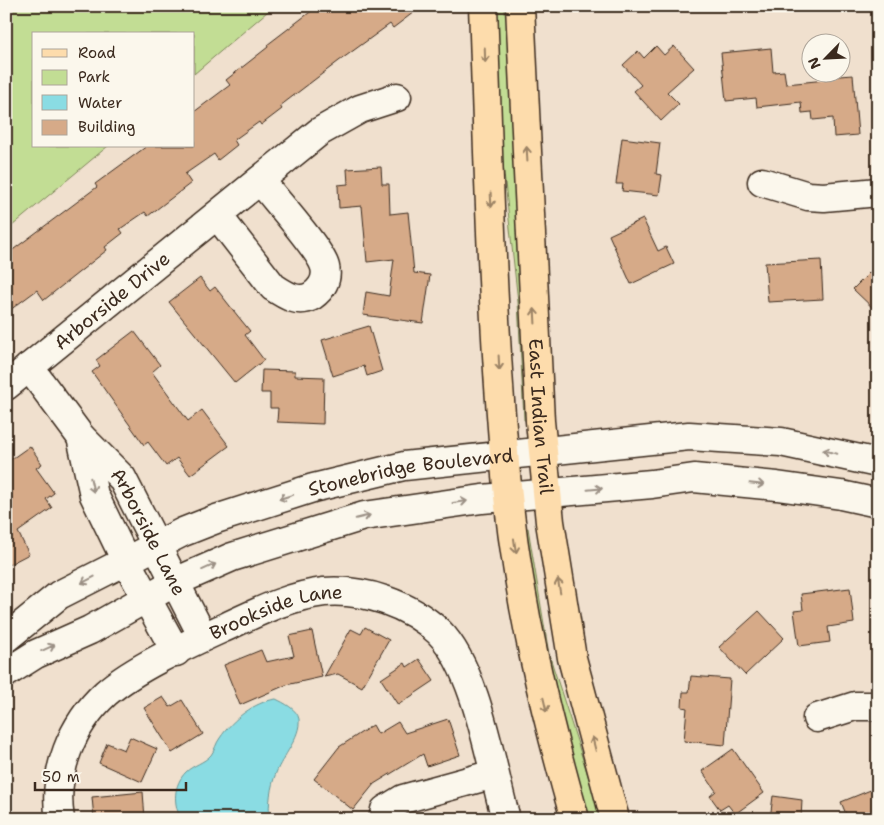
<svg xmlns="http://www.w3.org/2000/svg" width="884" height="825" font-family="'Shantell Sans',sans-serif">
<rect width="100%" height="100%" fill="#f0e0ce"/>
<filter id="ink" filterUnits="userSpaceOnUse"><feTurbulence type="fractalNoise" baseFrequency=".02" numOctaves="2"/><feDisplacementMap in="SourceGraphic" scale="10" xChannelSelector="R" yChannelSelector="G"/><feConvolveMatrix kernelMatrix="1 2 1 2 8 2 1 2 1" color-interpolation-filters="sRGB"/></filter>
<g filter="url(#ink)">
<!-- green -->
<path fill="#c2dd94" stroke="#7e8459" d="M 6,6 L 274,6 L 194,74 L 194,34 L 34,34 L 34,146 L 108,146 L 6,231 Z
M 494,6 L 508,6 L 527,420 L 524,420 L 518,302 L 502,155 Z
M 528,528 L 549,654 L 602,819 L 587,819 L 549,668 L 524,529 Z"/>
<!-- water -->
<path fill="#8adce3" stroke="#6a9594" d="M 276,699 C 284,703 297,709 299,719 C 301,737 282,757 276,773 C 270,788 269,802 269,819 L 181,819 C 173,804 173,785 186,772 C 193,765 204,763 211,755 C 215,750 216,743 220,738 C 233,719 254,702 276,699 Z"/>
<!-- building -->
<path fill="#d6aa88" stroke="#3b2a1e" d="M 318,6 L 422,6 L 393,28 L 390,24 L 339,61 L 280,106 L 282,109 L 261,125 L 259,122 L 234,140 L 237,145 L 218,160 L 214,154 L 185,174 L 191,183 L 148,216 L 145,212 L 120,229 L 123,233 L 105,247 L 107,250 L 44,300 L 37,290 L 6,313 L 6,255 L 97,187 L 95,184 L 147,146 L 194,146 L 194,112 L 230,85 L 226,80 L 268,47 L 267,45 Z
M 656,46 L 664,55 L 674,46 L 694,68 L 667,92 L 679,104 L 661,121 L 634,91 L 641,85 L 623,65 L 638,51 L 644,58 Z
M 771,48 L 773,72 L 784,71 L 786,84 L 826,80 L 826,77 L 853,75 L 858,135 L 834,137 L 833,118 L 813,120 L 812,112 L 802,113 L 801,102 L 757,107 L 756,98 L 726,101 L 721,53 Z
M 622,138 L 660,143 L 656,174 L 662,175 L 659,195 L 622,191 L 623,184 L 616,184 Z
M 381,167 L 382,184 L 389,184 L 390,214 L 408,212 L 414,273 L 430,275 L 423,323 L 363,315 L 366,292 L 389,296 L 394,259 L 367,262 L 362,206 L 339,208 L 338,185 L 348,184 L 347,169 Z
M 643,219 L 658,251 L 666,247 L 674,264 L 631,284 L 609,235 Z
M 821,260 L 823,299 L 768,302 L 765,263 Z
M 878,264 L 878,313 L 853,289 Z
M 200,278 L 210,291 L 215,287 L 237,315 L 250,331 L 245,335 L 264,360 L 235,383 L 169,302 Z
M 369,326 L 382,371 L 367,376 L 364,366 L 333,376 L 322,340 Z
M 134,331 L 160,365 L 152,372 L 188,421 L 202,410 L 229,446 L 190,475 L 177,458 L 166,466 L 148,442 L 144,445 L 92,372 L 100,366 L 96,360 Z
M 262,370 L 295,371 L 295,376 L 324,377 L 323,424 L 277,422 L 278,408 L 270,408 L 270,393 L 261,393 Z
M 30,446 L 42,464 L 36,468 L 54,493 L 46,499 L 52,508 L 18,532 L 29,554 L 6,566 L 6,463 Z
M 850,588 L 854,623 L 828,627 L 830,642 L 799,646 L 794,611 L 803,610 L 801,594 Z
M 759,611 L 784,638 L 745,675 L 719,647 Z
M 365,627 L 389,640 L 362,687 L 338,674 L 324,677 L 351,629 L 361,634 Z
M 312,631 L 322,677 L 286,685 L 240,705 L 224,665 L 261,650 L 266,662 L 294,656 L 289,636 Z
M 419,659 L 434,681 L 398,705 L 381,679 L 405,663 L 407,667 Z
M 691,676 L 730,679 L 725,745 L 684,741 L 687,708 L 682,707 L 683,692 L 689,692 Z
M 163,697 L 170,707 L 182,700 L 203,734 L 172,753 L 144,708 Z
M 448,719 L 460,755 L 427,766 L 423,754 L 374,784 L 353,810 L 314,779 L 339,747 L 373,725 L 378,734 L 398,722 L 405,733 Z
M 130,737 L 157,749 L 142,782 L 99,763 L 107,743 L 124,750 Z
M 733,749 L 764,793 L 735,814 L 728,805 L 720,810 L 710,796 L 716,791 L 702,771 Z
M 878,787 L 878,819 L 848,819 L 841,802 Z
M 143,792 L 145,819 L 94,819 L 92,797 Z
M 773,796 L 802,800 L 801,819 L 770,819 Z"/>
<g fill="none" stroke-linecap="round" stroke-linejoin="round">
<!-- minor casing -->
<g stroke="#3b2a1e" stroke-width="31">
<g id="minor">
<path d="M 762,182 L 808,196 L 824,197 L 878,192"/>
<path d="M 218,216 L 273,287 C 285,295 298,304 312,296 C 322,289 328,279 325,267 C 321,250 273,197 260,180"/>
<path id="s1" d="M 29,367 L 81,437 L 122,478 L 203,637"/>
<path id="s2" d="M 6,386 L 319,132 L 360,109 L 397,97"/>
<path d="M 81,437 L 94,495 L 126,561 L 176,652"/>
<path id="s3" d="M 6,638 L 59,595 L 183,532 L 216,519 L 313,488 L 404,466 L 689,436 L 781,442 L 878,463"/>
<path d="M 6,673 L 36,654 L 90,630 L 175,582 L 232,557 L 364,516 L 482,499 L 652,484 L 694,478 L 777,486 L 841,495 L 878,503"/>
<path d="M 817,718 L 855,706 L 878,706"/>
<path id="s4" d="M 60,819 C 52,773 72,724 106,693 C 135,668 186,645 221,629 C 254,614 288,596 324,592 C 365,589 409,604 439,632 C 477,670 491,766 506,819"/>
<path d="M 383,819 L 385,810 L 403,799 L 494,774"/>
</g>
</g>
<!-- major casing -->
<g stroke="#3b2a1e" stroke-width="31">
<g id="major">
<path d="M 483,6 C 489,169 492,334 508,496 C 519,605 545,713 575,819"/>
<path id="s5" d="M 520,6 L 540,421 L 550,522 L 572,658 L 615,819"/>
</g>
</g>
<!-- minor -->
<use href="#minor" stroke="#fbf7ec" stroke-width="28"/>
<!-- major -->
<use href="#major" stroke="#fddcac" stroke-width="28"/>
</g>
<!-- one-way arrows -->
<defs><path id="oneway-shaft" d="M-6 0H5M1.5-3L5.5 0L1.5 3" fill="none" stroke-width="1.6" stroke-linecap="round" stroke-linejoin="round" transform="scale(1.25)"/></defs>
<g stroke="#9c8365">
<use href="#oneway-shaft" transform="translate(485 55) rotate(88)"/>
<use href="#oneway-shaft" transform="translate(527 154) rotate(-93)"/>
<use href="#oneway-shaft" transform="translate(491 200) rotate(87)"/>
<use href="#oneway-shaft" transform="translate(535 316) rotate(-93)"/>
<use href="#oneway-shaft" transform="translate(499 363) rotate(87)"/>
<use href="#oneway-shaft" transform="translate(515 546) rotate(82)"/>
<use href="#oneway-shaft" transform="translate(559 586) rotate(-100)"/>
<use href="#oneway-shaft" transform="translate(545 705) rotate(77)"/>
<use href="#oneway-shaft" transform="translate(594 744) rotate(-104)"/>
</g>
<g stroke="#9b9085">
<use href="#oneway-shaft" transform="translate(830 452) rotate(-167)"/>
<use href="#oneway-shaft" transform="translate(757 484) rotate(6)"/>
<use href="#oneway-shaft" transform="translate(92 485) rotate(77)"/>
<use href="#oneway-shaft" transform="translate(595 489) rotate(-5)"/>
<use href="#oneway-shaft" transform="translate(286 497) rotate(163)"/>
<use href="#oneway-shaft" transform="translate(460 502) rotate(-8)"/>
<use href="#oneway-shaft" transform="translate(363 517) rotate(-13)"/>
<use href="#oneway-shaft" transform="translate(209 567) rotate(-24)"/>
<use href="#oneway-shaft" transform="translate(88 580) rotate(153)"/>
<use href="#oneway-shaft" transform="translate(48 648) rotate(-24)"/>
</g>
</g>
<g text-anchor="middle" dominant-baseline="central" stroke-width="4" stroke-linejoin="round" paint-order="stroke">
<!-- street labels -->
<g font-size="19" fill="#3b2a1e" stroke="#fbf7ec">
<text stroke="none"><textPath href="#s2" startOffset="136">Arborside Drive</textPath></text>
<text stroke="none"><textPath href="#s5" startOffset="411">East Indian Trail</textPath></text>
<text stroke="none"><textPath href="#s3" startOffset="444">Stonebridge Boulevard</textPath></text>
<text stroke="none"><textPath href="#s1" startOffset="205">Arborside Lane</textPath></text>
<text stroke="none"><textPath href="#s4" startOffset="330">Brookside Lane</textPath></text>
</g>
</g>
<!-- margin -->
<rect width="884" height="825" fill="none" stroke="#fbf7ec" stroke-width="25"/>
<rect x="12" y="12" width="859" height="800" fill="none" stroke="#3b2a1e" stroke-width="2" filter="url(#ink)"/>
<!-- legend -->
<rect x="32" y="32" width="162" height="115" fill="#fbf7ec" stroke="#aea59a"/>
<rect x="42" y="49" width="25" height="8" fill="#fddcac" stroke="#aea59a"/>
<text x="78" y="58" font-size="15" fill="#3b2a1e">Road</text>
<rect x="42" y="70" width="25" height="15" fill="#c2dd94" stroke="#aea59a"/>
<text x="78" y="82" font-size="15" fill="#3b2a1e">Park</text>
<rect x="42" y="95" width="25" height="15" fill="#8adce3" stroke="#aea59a"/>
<text x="78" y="108" font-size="15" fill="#3b2a1e">Water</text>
<rect x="42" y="120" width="25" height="15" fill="#d6aa88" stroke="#aea59a"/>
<text x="78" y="132" font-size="15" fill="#3b2a1e">Building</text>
<!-- north arrow -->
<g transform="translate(826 58) rotate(246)"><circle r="24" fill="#fbf7ec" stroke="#aea59a"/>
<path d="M0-4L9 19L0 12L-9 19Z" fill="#3b2a1e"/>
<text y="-8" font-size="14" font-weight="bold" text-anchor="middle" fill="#3b2a1e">N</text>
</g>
<!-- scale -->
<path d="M35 782v8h151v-8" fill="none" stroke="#3b2a1e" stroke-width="2.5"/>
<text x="42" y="782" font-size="15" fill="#3b2a1e" stroke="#fbf7ec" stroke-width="4" paint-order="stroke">50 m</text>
</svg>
